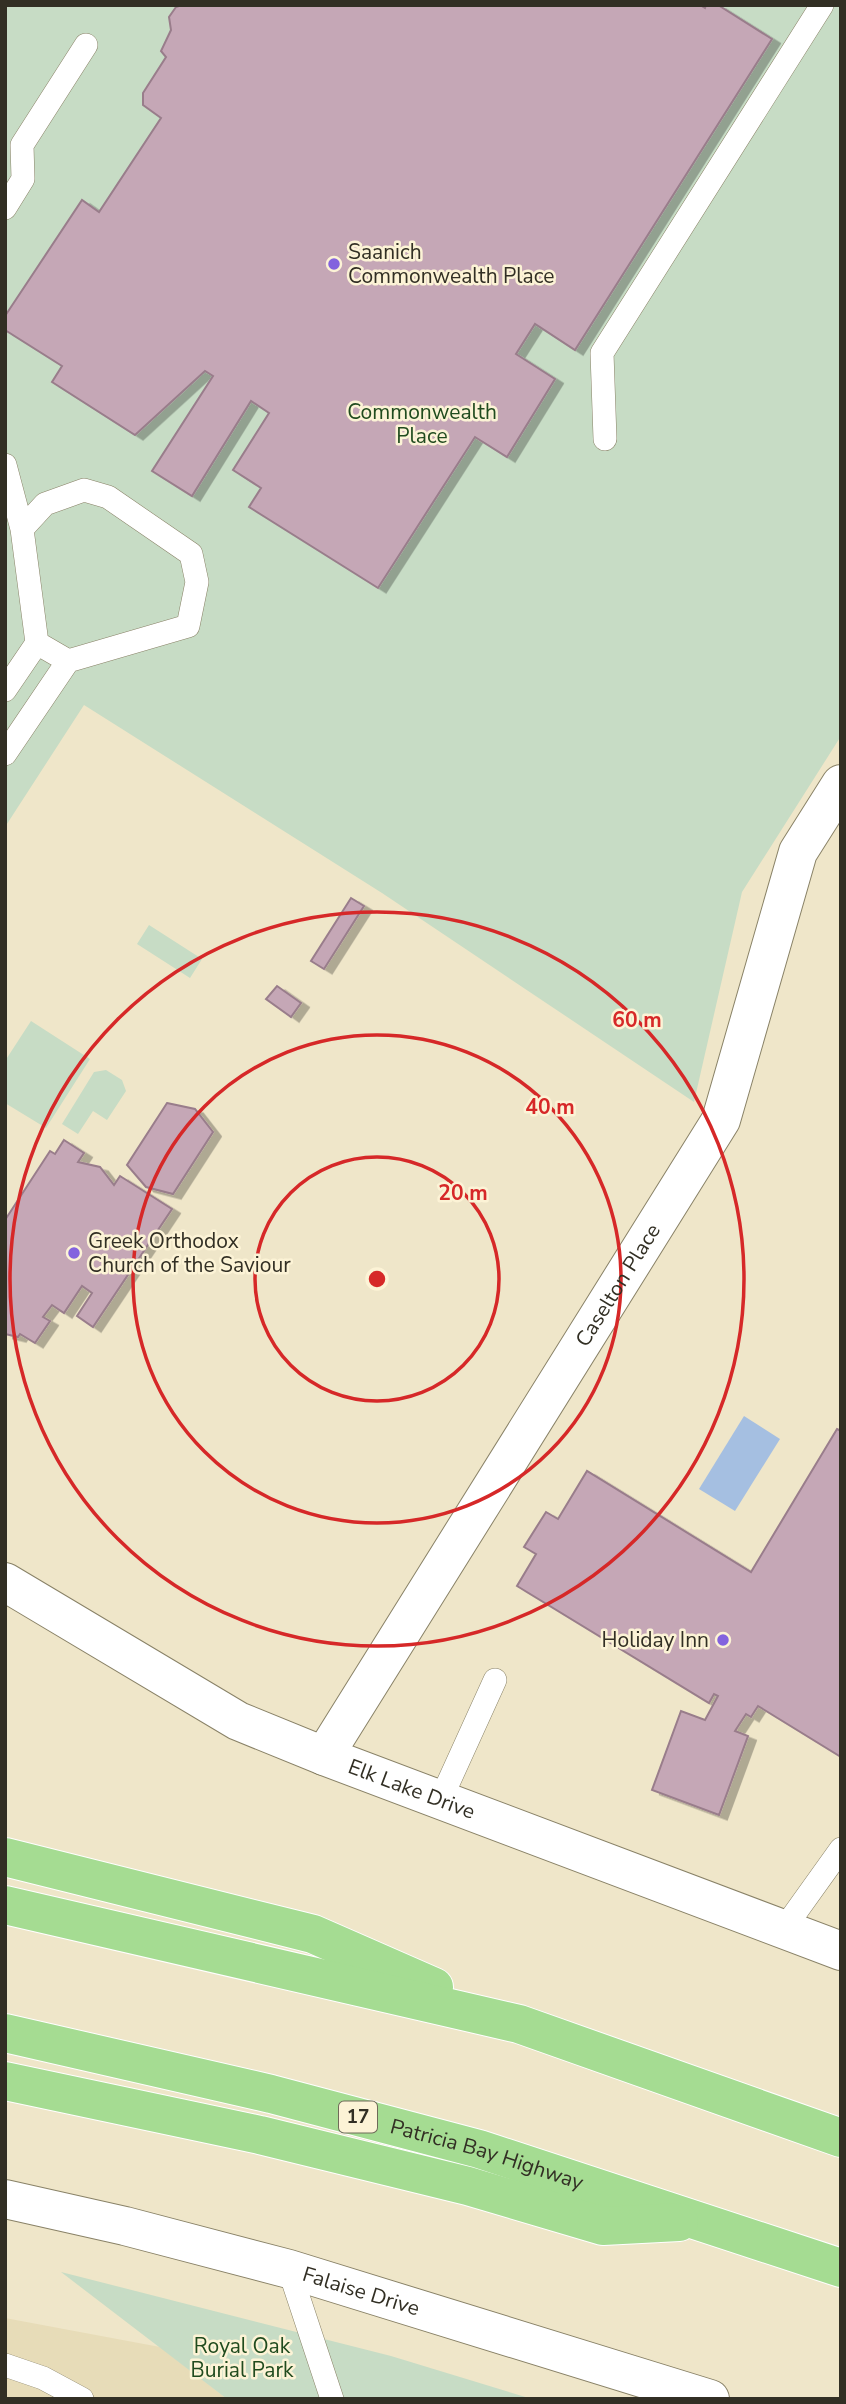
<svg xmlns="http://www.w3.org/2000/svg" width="846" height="2404" font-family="'Nunito Sans',sans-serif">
<defs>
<filter id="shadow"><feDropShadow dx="8" dy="4.5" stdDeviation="0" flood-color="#0004"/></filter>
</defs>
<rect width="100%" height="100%" fill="#efe6c9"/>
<!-- built -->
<path fill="#e7dcb8" d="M 5,2318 L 160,2347 L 227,2399 L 5,2399 Z"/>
<!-- green -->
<path fill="#c7dcc5" d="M 5,5 L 841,5 L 841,736 L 742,892 L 694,1102 L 382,893 L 84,705 L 5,827 Z
M 149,925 L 202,959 L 190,978 L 137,944 Z
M 31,1021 L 90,1059 L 46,1128 L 5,1103 L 5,1061 Z
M 106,1070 L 122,1080 L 126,1091 L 107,1120 L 93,1111 L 78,1134 L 62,1124 L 94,1072 Z
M 61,2272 L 391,2356 L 532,2399 L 227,2399 Z"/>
<!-- water -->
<path fill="#a5bfe1" d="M 744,1416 L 780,1439 L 735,1511 L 699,1489 Z"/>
<!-- building -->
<path fill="#c5a7b6" stroke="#997d8b" stroke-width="2" filter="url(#shadow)" d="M 182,5 L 700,5 L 705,8 L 706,5 L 718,5 L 772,39 L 575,350 L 535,324 L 516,354 L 555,379 L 507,457 L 475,437 L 378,588 L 249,507 L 261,488 L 233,470 L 269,413 L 251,401 L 192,496 L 152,471 L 213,376 L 205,371 L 135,435 L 52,382 L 62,366 L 5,330 L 5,316 L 82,200 L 99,212 L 161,118 L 143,105 L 143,93 L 166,57 L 161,51 L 171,30 L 169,17 L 176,7 Z
M 351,898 L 364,906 L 324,969 L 311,961 Z
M 277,986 L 301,1003 L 291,1017 L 266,999 Z
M 167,1103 L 195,1109 L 213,1132 L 173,1194 L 146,1187 L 127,1165 Z
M 64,1140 L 84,1153 L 78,1162 L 100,1167 L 114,1185 L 120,1176 L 172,1209 L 93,1327 L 77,1316 L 92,1293 L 82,1286 L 64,1313 L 52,1305 L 43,1317 L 50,1321 L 35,1343 L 20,1334 L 18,1337 L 5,1334 L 5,1220 L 50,1151 L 55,1154 Z
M 837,1429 L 841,1431 L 841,1757 L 758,1706 L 751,1717 L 746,1714 L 735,1731 L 748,1736 L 719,1815 L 652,1790 L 681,1711 L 705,1720 L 718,1696 L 714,1694 L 709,1703 L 517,1586 L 536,1554 L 524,1547 L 546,1512 L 558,1519 L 587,1471 L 751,1572 Z"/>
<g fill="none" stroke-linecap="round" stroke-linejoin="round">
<!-- service casing -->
<g stroke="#898267" stroke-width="24">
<path id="service" d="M 5,208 L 23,179 L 22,145 L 86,45
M 605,439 L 602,353 L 822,5
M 5,465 L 22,529 L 37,643 L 68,661 L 188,626 L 197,582 L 191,554 L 108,497 L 84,490 L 45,504 L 22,529
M 5,690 L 37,643
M 5,754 L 68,661
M 440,1801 L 495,1680
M 783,1930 L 841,1849
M 289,2269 L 332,2399
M 5,2365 L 43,2378 L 82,2399"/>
</g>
<!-- minor casing -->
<g stroke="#898267" stroke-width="40">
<g id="minor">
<path id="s1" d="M 324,1756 L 721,1120 L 798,852 L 841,784"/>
<path id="s2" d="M 5,2199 L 125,2226 L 289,2269 L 710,2399"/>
</g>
</g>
<!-- tertiary casing -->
<g stroke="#898267" stroke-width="40">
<g id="tertiary">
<path id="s3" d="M 5,1582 L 238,1721 L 324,1756 L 841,1951"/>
</g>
</g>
<!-- motorway casing -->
<g stroke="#fff" stroke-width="40">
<g id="motorway">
<path d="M 5,1857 L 313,1934 L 434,1987"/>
<path d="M 5,1905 L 519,2024 L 841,2138"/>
<path id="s4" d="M 5,2033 L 271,2094 L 479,2149 L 841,2268"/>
<path d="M 5,2081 L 260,2135 L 468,2186 L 603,2226 L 679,2222"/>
</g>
</g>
<!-- service -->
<use href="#service" stroke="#fff" stroke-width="23"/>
<!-- minor -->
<use href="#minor" stroke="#fff" stroke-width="38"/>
<!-- tertiary -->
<use href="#tertiary" stroke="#fff" stroke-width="38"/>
<!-- motorway -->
<use href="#motorway" stroke="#a5dc92" stroke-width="38"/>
</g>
<!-- distance rings -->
<g fill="none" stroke="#d62828" stroke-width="3.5">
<circle cx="377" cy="1279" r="122"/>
<circle cx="377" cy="1279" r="244"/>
<circle cx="377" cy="1279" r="367"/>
</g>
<!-- markers -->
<g fill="#8363de" stroke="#fcf3d6" stroke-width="2.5">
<circle cx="334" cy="264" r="7"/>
<circle cx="74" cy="1253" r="7"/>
<circle cx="723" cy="1640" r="7"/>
</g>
<g text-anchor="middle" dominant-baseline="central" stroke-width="5" stroke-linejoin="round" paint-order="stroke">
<!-- shield labels -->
<rect fill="#fcf3d6" stroke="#6f6a59" stroke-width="2" x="339" y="2101.5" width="38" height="31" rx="5"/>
<g font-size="19" font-weight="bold" fill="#322f24">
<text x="358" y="2117">17</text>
</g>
<!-- poi labels -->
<g font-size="21" fill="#322f24" stroke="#fcf3d6" text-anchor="start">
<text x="348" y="252">Saanich<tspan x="348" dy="24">Commonwealth Place</tspan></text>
<text x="88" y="1241">Greek Orthodox<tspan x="88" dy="24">Church of the Saviour</tspan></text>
<text x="709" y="1640" text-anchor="end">Holiday Inn</text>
</g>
<!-- park labels -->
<g font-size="21" fill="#204b1e" stroke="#fcf3d6">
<text x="422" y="412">Commonwealth<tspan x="422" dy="24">Place</tspan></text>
<text x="242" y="2346">Royal Oak<tspan x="242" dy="24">Burial Park</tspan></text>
</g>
<!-- street labels -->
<g font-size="21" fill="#322f24" stroke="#fcf3d6">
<text stroke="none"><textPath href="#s1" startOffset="555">Caselton Place</textPath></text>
<text stroke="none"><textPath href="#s3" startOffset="458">Elk Lake Drive</textPath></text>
<text stroke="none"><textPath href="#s4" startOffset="497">Patricia Bay Highway</textPath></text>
<text stroke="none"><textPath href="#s2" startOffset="368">Falaise Drive</textPath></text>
</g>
</g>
<circle cx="377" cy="1279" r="10" fill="#d62828" stroke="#fcf3d6" stroke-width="3.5"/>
<g font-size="21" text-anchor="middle" font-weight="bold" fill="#d62828" stroke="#fcf3d6" stroke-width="5" stroke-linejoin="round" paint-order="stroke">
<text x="637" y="1027">60 m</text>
<text x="550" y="1114">40 m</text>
<text x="463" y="1200">20 m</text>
</g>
<!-- border -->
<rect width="846" height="2404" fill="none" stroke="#322f24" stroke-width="14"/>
</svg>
